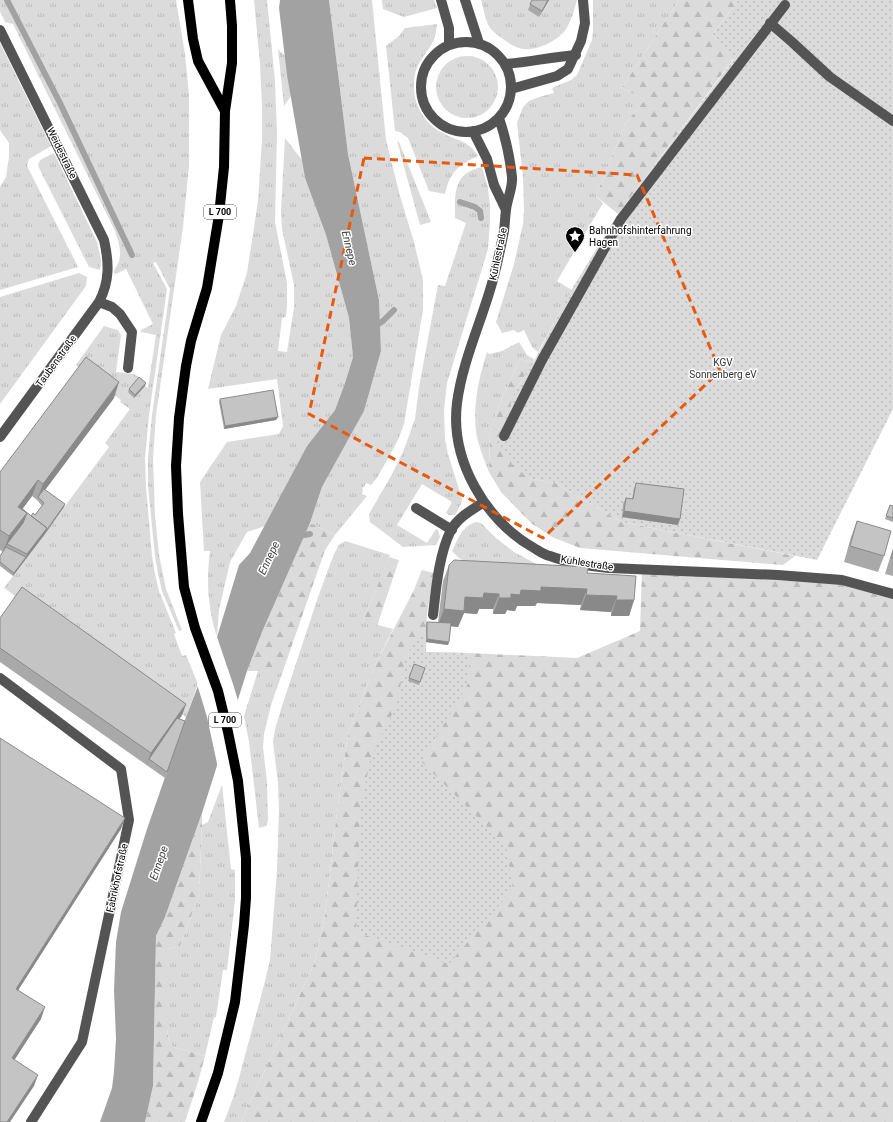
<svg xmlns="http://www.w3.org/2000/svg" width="893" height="1122" font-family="Roboto,sans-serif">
<defs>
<pattern id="grass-tufts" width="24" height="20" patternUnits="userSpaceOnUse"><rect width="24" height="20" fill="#dbdbdb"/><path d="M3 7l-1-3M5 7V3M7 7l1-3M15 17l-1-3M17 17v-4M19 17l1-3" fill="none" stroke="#bababa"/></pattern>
<pattern id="forest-firs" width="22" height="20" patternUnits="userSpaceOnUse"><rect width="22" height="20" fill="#dbdbdb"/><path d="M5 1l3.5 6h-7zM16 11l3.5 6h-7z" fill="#bababa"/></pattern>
<pattern id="garden-dots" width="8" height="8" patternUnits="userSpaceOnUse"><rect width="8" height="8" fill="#dbdbdb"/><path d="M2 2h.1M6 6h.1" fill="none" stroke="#bababa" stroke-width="1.8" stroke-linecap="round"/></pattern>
</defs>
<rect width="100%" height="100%" fill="#fff"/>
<!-- grass -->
<path fill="url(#grass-tufts)" d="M 0,0 L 176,0 L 185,54 L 189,95 L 189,166 L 183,227 L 156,415 L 153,458 L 155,515 L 159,555 L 166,589 L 182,630 L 179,631 L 162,591 L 158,573 L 155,556 L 148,486 L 148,458 L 152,415 L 170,289 L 156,262 L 153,263 L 167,289 L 149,415 L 145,458 L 146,487 L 152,556 L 155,574 L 159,591 L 176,633 L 174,634 L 182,656 L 186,655 L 198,684 L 186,717 L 4,588 L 109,447 L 105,443 L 130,409 L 120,402 L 121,400 L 76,365 L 104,326 L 118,330 L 121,335 L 116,372 L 134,374 L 140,378 L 134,398 L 145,386 L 148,388 L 156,335 L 141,332 L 141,330 L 153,324 L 126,269 L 116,274 L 114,273 C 114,268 118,265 119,261 C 122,251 118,240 115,231 L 13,24 L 5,22 L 0,11 Z
M 254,0 L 267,0 L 275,81 L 277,133 L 275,222 L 287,283 L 287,305 L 286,317 L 282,318 L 278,351 L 287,352 L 294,307 L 294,285 L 282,229 L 281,210 L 285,138 L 302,160 L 305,178 L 326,235 L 349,318 L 353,357 L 345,383 L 335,410 L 307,446 L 265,526 L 247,532 L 230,562 L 219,610 L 217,637 C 208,609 206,581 210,551 L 204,551 L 200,482 L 227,442 L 279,434 L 283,426 L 277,379 L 208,389 L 221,335 L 236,306 L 247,273 L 258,201 L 262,139 L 262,107 L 260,64 Z
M 329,0 L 372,0 L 386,140 L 400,196 L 414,242 L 423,280 L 423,310 L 404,424 L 398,440 L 377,478 L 371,485 L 366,483 L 364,487 L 363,487 L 362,489 L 363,490 L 362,494 L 367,496 L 335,535 L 310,523 L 322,487 L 364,411 L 381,351 L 379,300 L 348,154 Z
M 382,0 L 434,0 L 437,8 L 404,17 L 383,9 Z
M 481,0 L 577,0 C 574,10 572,20 566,29 C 558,41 534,53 519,48 C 511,46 497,35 491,29 C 485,22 484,9 481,0 Z
M 593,0 L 679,0 L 622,88 L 645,100 L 625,124 L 596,196 L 603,203 L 557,281 L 572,290 L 538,352 L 532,347 L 524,330 L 518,333 L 514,330 L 502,333 L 496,322 L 514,264 L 523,224 L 524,210 L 523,177 L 517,123 L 523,107 L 529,101 L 539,97 L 554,93 L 552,88 L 571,80 L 577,75 L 592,40 L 593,32 Z
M 437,24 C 436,30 436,36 433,42 C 427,53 418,61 415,74 C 410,98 421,122 443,133 C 458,142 467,139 478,156 C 458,165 450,172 445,194 L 429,191 L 408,138 L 400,132 L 395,131 L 386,46 L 399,36 L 405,28 Z
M 0,43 L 51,146 L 29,159 L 27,166 L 78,267 L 0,290 L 0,187 L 6,177 L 9,157 L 9,143 L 0,130 Z
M 278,49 L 285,56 L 291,96 L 284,106 Z
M436 87a31 31 0 1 1 62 0a31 31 0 1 1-62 0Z
M 397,141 L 399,142 L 431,222 L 420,225 Z
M 54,153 L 97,242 L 101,260 L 100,270 L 89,267 L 39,168 L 38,165 L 40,160 Z
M 482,167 L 488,188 L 490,206 L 490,222 L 488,249 L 447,383 L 444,410 L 445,439 L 448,454 L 462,499 L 461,504 L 455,515 L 449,515 L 446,513 L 452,502 L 422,484 L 397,525 L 427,543 L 436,529 L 438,530 L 440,537 L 436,545 L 403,547 L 370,522 L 369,514 L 391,476 L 403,452 L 415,419 L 419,387 L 438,285 L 445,286 L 466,223 L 455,218 C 455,193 453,173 482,167 Z
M 79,273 L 87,277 L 86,286 L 0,404 L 0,297 Z
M 519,342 L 527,355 L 534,359 L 533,363 L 520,359 L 500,403 L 490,431 L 489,472 C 484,459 478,445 476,431 C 473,404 479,377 487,352 L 489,354 L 502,351 Z
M 476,522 L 481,523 L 496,538 L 514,552 L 540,566 L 472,564 L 459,558 L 452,551 C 458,539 462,526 476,522 Z
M 345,541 L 390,555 L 363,621 L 393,629 L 375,665 L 348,734 L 336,820 L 325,916 L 314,964 L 241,1122 L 224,1122 L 233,1098 L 239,1078 L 264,985 L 270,960 L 277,870 L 279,809 L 278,783 L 273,742 L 275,729 L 283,703 L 318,597 L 334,554 L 339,545 Z
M 258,671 L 283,671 L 271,705 L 264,734 L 263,747 L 267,782 L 268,821 L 266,826 L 259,828 L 249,742 L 244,716 Z
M 222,785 L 231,869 L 235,870 L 235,900 L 227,970 L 223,970 L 216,1017 L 214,1017 L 205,1056 L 173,1047 L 169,1041 L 167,1029 L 167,949 L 180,946 L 199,895 L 202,825 L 208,822 Z"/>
<!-- forest -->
<path fill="url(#forest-firs)" d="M 679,0 L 739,0 L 712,35 L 734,58 L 618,214 L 596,196 L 625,124 L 645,100 L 622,88 Z
M 520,359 L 533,363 L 516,389 L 528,478 L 555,483 L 622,522 L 795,556 L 783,565 L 580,548 L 552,537 L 531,523 L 501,492 L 489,472 L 490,431 L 500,403 Z
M 310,523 L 335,535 L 325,550 L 283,671 L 247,671 L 262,632 Z
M 389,557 L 399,560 L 377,626 L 363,621 Z
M 422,570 L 434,573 L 427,613 L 426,652 L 469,653 L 577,658 L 640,631 L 642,570 L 842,580 L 893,594 L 893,1122 L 241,1122 L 314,964 L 325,916 L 336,820 L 348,734 L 375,665 L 413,592 Z
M 202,813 L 202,825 L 199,895 L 180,946 L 167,949 L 167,1029 L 169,1041 L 173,1047 L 205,1056 L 198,1082 L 185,1122 L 145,1122 L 153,1086 L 156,936 L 165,917 Z"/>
<!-- garden -->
<path fill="url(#garden-dots)" d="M 739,0 L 893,0 L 893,409 L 817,560 L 622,522 L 555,483 L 528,478 L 511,463 L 497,442 L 516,389 L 533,363 L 573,287 L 618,214 L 734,59 L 712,35 Z
M 418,635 L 426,636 L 426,652 L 469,653 L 469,682 L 443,726 L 421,761 L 506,846 L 513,889 L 449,964 L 356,932 L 360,809 L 371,757 L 397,704 L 405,660 Z"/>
<!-- water -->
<path fill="#a2a2a2" d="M 280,0 L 329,0 L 348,154 L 379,300 L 381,351 L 364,411 L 322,487 L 310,523 L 262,632 L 247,671 L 202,813 L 165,917 L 156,936 L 153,1086 L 145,1122 L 100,1122 L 112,1088 L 114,1072 L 116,1039 L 114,990 L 116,942 L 121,912 L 147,829 L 186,717 L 217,637 L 239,565 L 250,553 L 307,446 L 335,410 L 345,383 L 353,357 L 349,318 L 326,235 L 305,178 L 287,75 L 279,8 Z"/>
<!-- pier -->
<path fill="#fff" d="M 216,634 L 233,684 L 239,704 L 218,768 L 207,717 L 197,684 Z"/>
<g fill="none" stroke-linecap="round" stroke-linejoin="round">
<!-- stream -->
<path stroke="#a2a2a2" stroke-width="6" d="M 7,0 L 60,103 L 132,255
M 460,202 L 475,207 L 480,211 L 481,218
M 374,327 L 383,321 L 394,310
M 298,536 L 310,534"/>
<!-- minor -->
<path stroke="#545454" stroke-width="10" d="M 441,0 L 449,28 L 449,45
M 465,0 L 479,43
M 770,23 L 792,42 L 830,77 L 893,121
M 0,30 L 104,240 C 109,262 110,281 99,302 L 0,437
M421 87a45 45 0 1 1 90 0a45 45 0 1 1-90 0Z
M 506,64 C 529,62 552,57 576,55
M 511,89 L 557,76 L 568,69 L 581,41 L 585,23 L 583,0
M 499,118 C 505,136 510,158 512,177 C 513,187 507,200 506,210 C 505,217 505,224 504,231 C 500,251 496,271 490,290 C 479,327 462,364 457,403 C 450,460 485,520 534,548 C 539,551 544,555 550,556 C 569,563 589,566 609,568 L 778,575 L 842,580 L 893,594
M 473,131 L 487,159 L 494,185 L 506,210
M 99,302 L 112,307 L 120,314 L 132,332 L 128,368
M 504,436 L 542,360 L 621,219 L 785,5
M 416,508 L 452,530
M 433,615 C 436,588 439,554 451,530 C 458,517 472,510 484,502
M 0,678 L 121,769 L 129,820 L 82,1042 L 31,1122"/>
<!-- major -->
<path stroke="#000" stroke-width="10" d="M 188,0 L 193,39 L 198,61 L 225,111
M 201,1122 L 218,1073 L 235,1002 L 244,925 L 246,898 L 246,858 L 238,781 L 228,732 L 218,691 L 195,628 L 184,587 L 178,514 L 176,466 L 179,418 L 186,366 L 191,341 L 207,288 L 219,215 L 224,167 L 225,111 L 232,63 L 232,26 L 230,0"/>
</g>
<!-- wall -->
<path fill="#a9a9a9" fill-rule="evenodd" d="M 532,0 L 549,0 L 539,17 L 528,10 Z
M 145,386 L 134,398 L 128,392 L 129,389 Z
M 114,398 L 45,490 L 64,507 L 13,576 L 0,566 L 0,556 L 3,552 L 0,550 L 0,472 ZM 32,496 L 37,500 L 42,506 L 35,515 L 31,516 L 22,509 Z
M 220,399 L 278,417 L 276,420 L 224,429 L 219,402 Z
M 636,483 L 678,525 L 622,517 L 623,504 L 626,498 L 632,499 L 634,489 Z
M 890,505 L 893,506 L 893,522 L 885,519 Z
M 857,521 L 884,556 L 878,572 L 844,562 L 851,537 Z
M 893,548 L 893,576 L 885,574 Z
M 449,565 L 587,573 L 634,600 L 629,616 L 611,616 L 611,612 L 580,610 L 581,605 L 537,603 L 535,606 L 517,606 L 515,611 L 507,610 L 505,614 L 493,614 L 493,609 L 479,609 L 477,614 L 464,613 L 458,627 L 451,626 L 448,645 L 426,642 L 426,625 L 427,622 L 438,622 L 443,581 Z
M 0,618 L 186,704 L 182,715 L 179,719 L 185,721 L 165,778 L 0,662 Z
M 414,664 L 425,668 L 419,685 L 408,681 Z"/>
<!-- shaded-wall -->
<path fill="#898989" d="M 548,0 L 549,0 L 539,17 L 542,11 Z
M 119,382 L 114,398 L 39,498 L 38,497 L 43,484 Z
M 146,383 L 145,386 L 134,398 L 135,395 Z
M 278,417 L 276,420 L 224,429 L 225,426 Z
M 38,480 L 32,496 L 16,518 L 18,507 Z
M 65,504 L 64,507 L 45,534 L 46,531 Z
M 624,511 L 680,519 L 678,525 L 622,517 Z
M 27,513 L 21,529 L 7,544 L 5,550 L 3,552 L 9,536 Z
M 47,528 L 45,534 L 13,576 L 14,573 L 26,557 L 27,554 Z
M 541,587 L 587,589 L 581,605 L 537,603 L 535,606 L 517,606 L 515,611 L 507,610 L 505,614 L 493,614 L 499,598 L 511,594 L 521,590 Z
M 484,593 L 499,594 L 493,609 L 479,609 L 477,614 L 464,613 L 458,627 L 438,625 L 444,609 L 465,597 Z
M 586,595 L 617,596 L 611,612 L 580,610 Z
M 616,600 L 634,600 L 629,616 L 611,616 Z
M 427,639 L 449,642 L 448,645 L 426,642 Z
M 186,704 L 182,715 L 150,760 L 149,759 L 146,765 L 151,753 Z
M 125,818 L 121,829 L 12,1000 L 16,989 Z
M 45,1007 L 41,1019 L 8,1070 L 12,1058 Z
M 38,1075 L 34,1086 L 10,1122 L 7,1122 Z"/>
<!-- building -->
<path fill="#c4c4c4" stroke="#898989" d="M 532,0 L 548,0 L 542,11 L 530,4 Z
M 86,357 L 119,382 L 43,484 L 38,480 L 18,507 L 27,513 L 9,536 L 0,530 L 0,472 Z
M 139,377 L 146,383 L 135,395 L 129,389 Z
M 273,390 L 278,417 L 225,426 L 220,399 Z
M 636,483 L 684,489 L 680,519 L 624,511 L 626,498 L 633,499 Z
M 44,489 L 65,504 L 46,531 L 47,528 L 31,516 L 33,513 L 35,515 L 44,503 L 38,497 Z
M 890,505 L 893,506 L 893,518 L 886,516 Z
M 21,508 L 47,528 L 27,554 L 7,544 L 23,523 L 27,513 Z
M 857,521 L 891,531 L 884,556 L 850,546 Z
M 6,547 L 26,557 L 14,573 L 0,562 L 0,556 Z
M 893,551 L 893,558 L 891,558 Z
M 454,560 L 588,567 L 587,573 L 636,576 L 634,600 L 616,600 L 617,596 L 586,595 L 587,589 L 541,587 L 541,591 L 521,590 L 520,595 L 511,594 L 511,598 L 499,598 L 499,594 L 484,593 L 483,598 L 465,597 L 464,611 L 444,609 L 449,565 Z
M 22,587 L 186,704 L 151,753 L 0,648 L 0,618 Z
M 427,622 L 451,623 L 449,642 L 427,639 Z
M 414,664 L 425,668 L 420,682 L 409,678 Z
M 177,718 L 185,721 L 167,772 L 149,759 Z
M 0,738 L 125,818 L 16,989 L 45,1007 L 12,1058 L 38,1075 L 7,1122 L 0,1122 Z"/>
<!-- marked area -->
<path fill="none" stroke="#e8590c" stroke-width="3" stroke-dasharray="8 5" stroke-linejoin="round" d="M 364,158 L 637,175 L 720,371 L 543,538 L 309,414 Z"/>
<!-- icons -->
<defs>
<g id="sight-pin" transform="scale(1)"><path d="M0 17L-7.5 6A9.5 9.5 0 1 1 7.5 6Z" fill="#000" stroke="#fff"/><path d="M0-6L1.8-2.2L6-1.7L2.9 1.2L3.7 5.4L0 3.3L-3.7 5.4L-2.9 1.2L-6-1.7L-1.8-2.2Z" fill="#fff"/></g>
</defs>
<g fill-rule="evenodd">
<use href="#sight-pin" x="575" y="236"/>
</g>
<g text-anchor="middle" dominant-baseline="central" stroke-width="3" stroke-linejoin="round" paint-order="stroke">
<!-- shield labels -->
<g fill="#fff" stroke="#4c4c4c" stroke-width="1">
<rect x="204" y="205" width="32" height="14" rx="3"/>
<rect x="209" y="713" width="32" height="14" rx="3"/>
</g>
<g font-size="9" font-weight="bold" fill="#000">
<text x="220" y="212">L 700</text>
<text x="225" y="720">L 700</text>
</g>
<!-- street labels -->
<g font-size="10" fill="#000" stroke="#fff">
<text transform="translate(62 153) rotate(64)">Weidestraße</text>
<text transform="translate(498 254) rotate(-78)">Kuhlestraße</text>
<text transform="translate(56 361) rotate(-54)">Taubenstraße</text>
<text transform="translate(587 563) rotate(9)">Kuhlestraße</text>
<text transform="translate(117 878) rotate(-78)">Fabrikhofstraße</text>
</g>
<!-- poi labels -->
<g font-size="10" fill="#000" stroke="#fff" text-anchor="start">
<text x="589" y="230">Bahnhofshinterfahrung<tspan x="589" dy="12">Hagen</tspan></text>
</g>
<!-- park labels -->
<g font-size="10" fill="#323232" stroke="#fff">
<text x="723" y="362">KGV<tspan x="723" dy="12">Sonnenberg eV</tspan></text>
</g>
<!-- water labels -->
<g font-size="11" font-style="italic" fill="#434343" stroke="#fff">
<text transform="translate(349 248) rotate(77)">Ennepe</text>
<text transform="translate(269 558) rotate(-65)">Ennepe</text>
<text transform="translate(159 863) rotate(-71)">Ennepe</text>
</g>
</g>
</svg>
